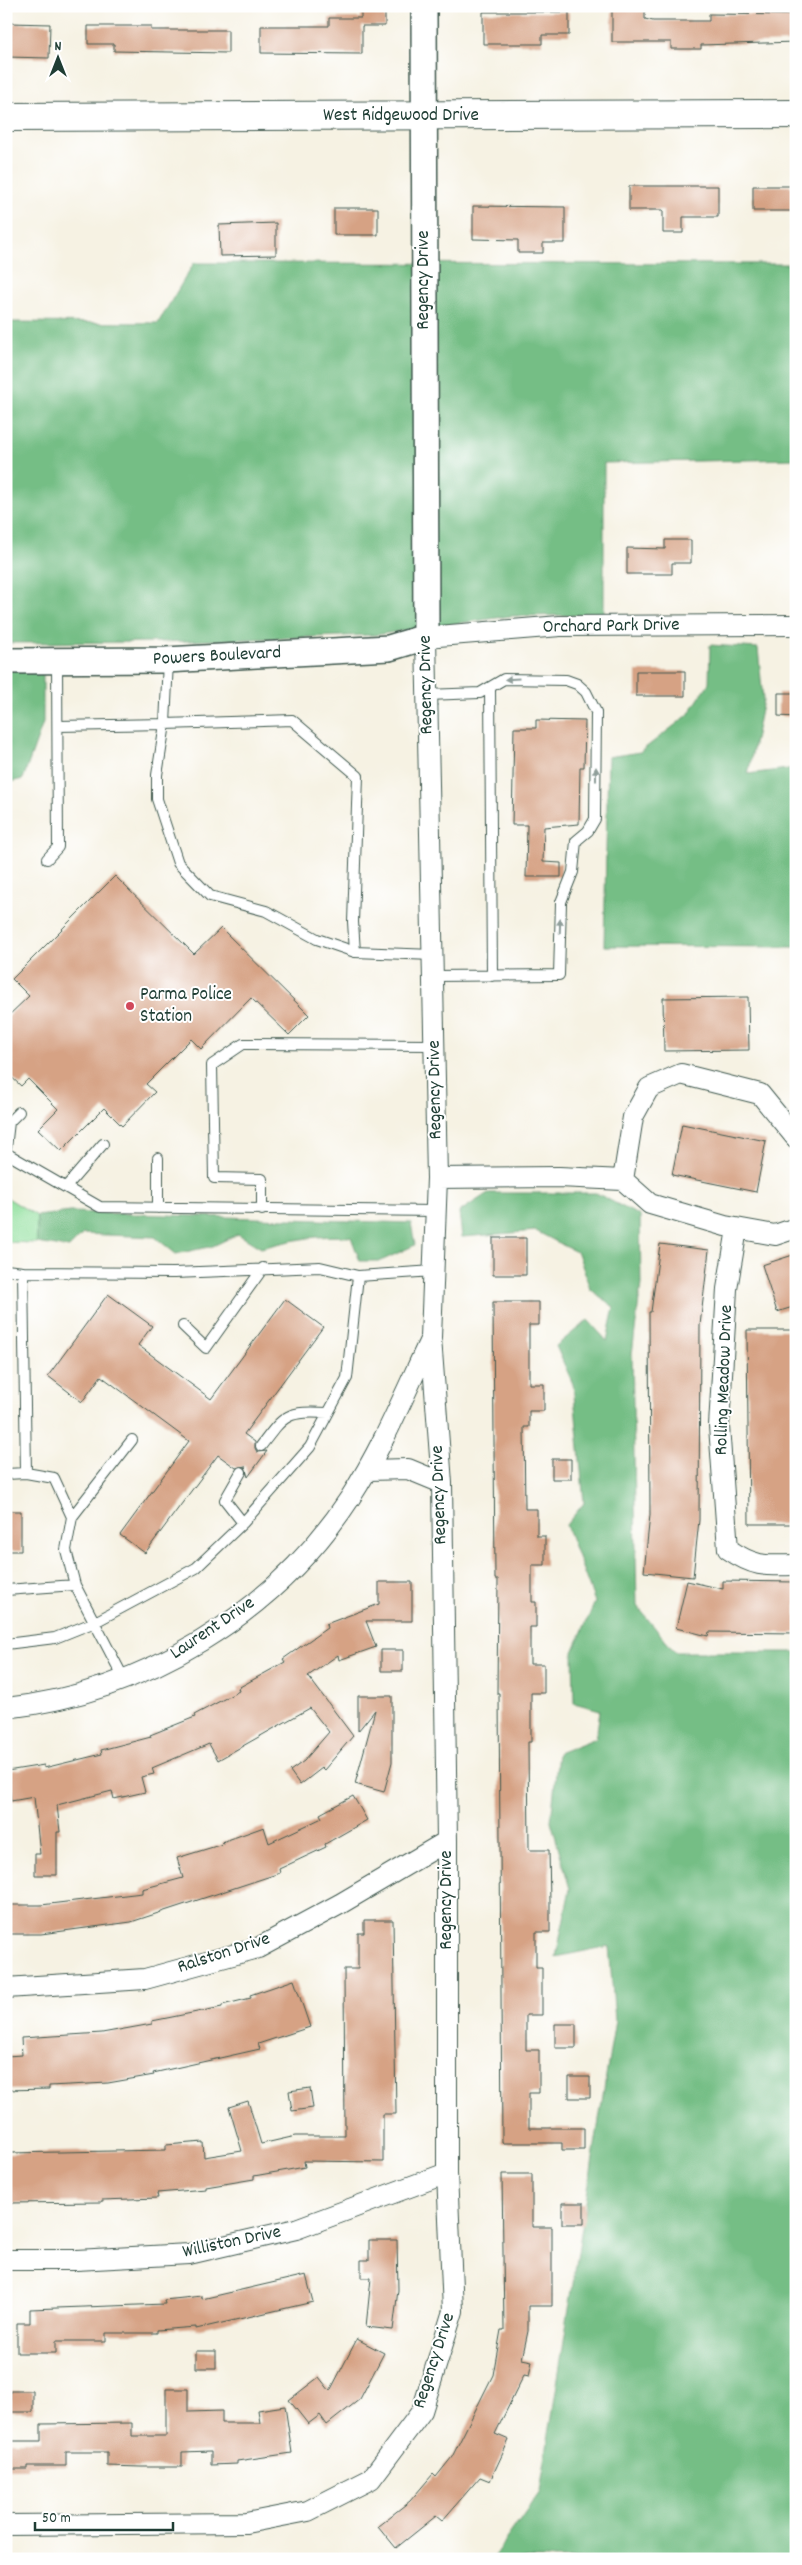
<svg xmlns="http://www.w3.org/2000/svg" width="802" height="2565" font-family="Dekko,sans-serif">
<rect width="100%" height="100%" fill="#fff"/>
<filter id="ink" filterUnits="userSpaceOnUse"><feTurbulence type="fractalNoise" baseFrequency=".02" numOctaves="2"/><feDisplacementMap in="SourceGraphic" scale="10" xChannelSelector="R" yChannelSelector="G"/><feConvolveMatrix kernelMatrix="1 2 1 2 8 2 1 2 1" color-interpolation-filters="sRGB"/></filter>
<filter id="wash" filterUnits="userSpaceOnUse"><feTurbulence type="fractalNoise" baseFrequency=".0096" numOctaves="4" result="noise"/><feDisplacementMap in="SourceGraphic" scale="20" xChannelSelector="R" yChannelSelector="G"/><feGaussianBlur stdDeviation="1.12" result="paint"/><feColorMatrix in="noise" values="0 0 0 0 0 0 0 0 0 0 0 0 0 0 0 0 0 1.4 0 .05"/><feComposite in="paint" operator="in"/></filter>
<g filter="url(#wash)">
<rect width="100%" height="100%" fill="#f6f2e3"/>
<!-- green -->
<path fill="#92e09e" stroke="#588e69" d="M 6,1197 L 37,1216 L 37,1243 L 6,1242 Z"/>
<!-- forest -->
<path fill="#75be85" stroke="#4a7e5c" d="M 194,263 L 796,264 L 796,459 L 604,463 L 604,615 L 511,616 L 374,635 L 158,642 L 6,643 L 6,322 L 158,323 Z
M 710,645 L 758,648 L 763,700 L 748,774 L 796,768 L 796,947 L 604,946 L 608,757 L 640,752 L 688,715 L 709,683 Z
M 6,668 L 43,668 L 43,723 L 23,779 L 6,783 Z
M 488,1193 L 596,1193 L 640,1216 L 641,1284 L 632,1354 L 637,1606 L 675,1652 L 796,1652 L 796,2559 L 492,2559 L 540,2491 L 615,2020 L 609,1946 L 556,1957 L 570,1889 L 551,1821 L 558,1753 L 596,1738 L 600,1710 L 574,1703 L 573,1652 L 595,1602 L 566,1525 L 584,1503 L 573,1384 L 556,1346 L 588,1320 L 607,1341 L 614,1307 L 590,1289 L 578,1253 L 536,1231 L 462,1237 L 459,1212 Z
M 71,1212 L 411,1223 L 415,1245 L 381,1261 L 360,1261 L 351,1237 C 319,1234 292,1240 261,1248 L 238,1234 L 213,1246 L 176,1254 L 155,1237 L 83,1234 L 69,1248 L 37,1243 L 37,1216 Z"/>
<g id="blocks">
<!-- building -->
<path fill="#d6a284" d="M 361,6 L 385,6 L 385,26 L 362,26 L 362,54 L 261,53 L 261,26 L 329,26 L 329,18 L 361,18 Z
M 612,9 L 645,9 L 645,19 L 653,21 L 709,21 L 709,14 L 796,15 L 796,42 L 701,45 L 701,49 L 671,49 L 671,42 L 612,42 Z
M 483,12 L 569,12 L 569,35 L 542,35 L 542,44 L 483,44 Z
M 10,23 L 50,24 L 49,58 L 6,57 L 6,35 L 9,35 Z
M 88,26 L 151,26 L 151,30 L 228,30 L 228,53 L 114,51 L 114,44 L 88,44 Z
M 629,186 L 718,186 L 718,217 L 683,217 L 683,233 L 663,233 L 663,210 L 629,210 Z
M 753,186 L 796,186 L 796,211 L 753,211 Z
M 473,206 L 565,207 L 565,243 L 543,243 L 543,253 L 518,253 L 518,240 L 473,239 Z
M 334,208 L 378,208 L 378,235 L 334,235 Z
M 276,223 L 276,255 L 220,256 L 219,225 Z
M 665,540 L 691,540 L 691,563 L 672,563 L 672,574 L 627,574 L 627,548 L 665,549 Z
M 636,671 L 685,671 L 685,696 L 636,696 Z
M 778,693 L 796,693 L 796,717 L 778,716 Z
M 536,720 L 585,721 L 584,767 L 580,767 L 579,824 L 544,827 L 543,862 L 561,863 L 561,877 L 526,877 L 527,825 L 512,825 L 514,728 L 536,728 Z
M 115,876 L 194,954 L 221,928 L 309,1015 L 289,1035 L 251,998 L 201,1049 L 191,1039 L 146,1084 L 155,1092 L 122,1126 L 104,1108 L 61,1151 L 38,1129 L 58,1109 L 28,1079 L 21,1086 L 6,1072 L 6,1018 L 29,996 L 12,979 Z
M 748,997 L 749,1050 L 664,1051 L 663,998 Z
M 682,1124 L 766,1141 L 756,1192 L 672,1175 Z
M 493,1238 L 526,1238 L 526,1275 L 493,1275 Z
M 660,1244 L 709,1250 L 700,1325 L 699,1520 L 693,1577 L 644,1572 L 650,1515 L 649,1312 L 651,1312 Z
M 796,1254 L 796,1306 L 777,1312 L 762,1265 Z
M 108,1294 L 152,1326 L 138,1345 L 211,1399 L 285,1299 L 323,1327 L 244,1434 L 255,1442 L 255,1448 L 257,1452 L 267,1451 L 248,1477 L 245,1466 L 236,1468 L 218,1455 L 145,1553 L 120,1535 L 189,1441 L 101,1376 L 82,1402 L 48,1376 Z
M 493,1302 L 539,1302 L 539,1325 L 529,1325 L 529,1384 L 544,1384 L 544,1411 L 529,1411 L 529,1427 L 524,1427 L 525,1509 L 537,1509 L 537,1536 L 545,1536 L 545,1565 L 532,1565 L 532,1602 L 536,1602 L 536,1627 L 530,1627 L 530,1664 L 544,1664 L 544,1693 L 531,1693 L 531,1742 L 528,1742 L 529,1850 L 549,1850 L 550,1902 L 550,1932 L 536,1932 L 536,1968 L 542,1968 L 542,2015 L 526,2015 L 526,2050 L 539,2050 L 539,2093 L 529,2093 L 529,2128 L 584,2128 L 584,2150 L 562,2150 L 562,2143 L 502,2143 L 499,1693 L 497,1693 L 498,1579 L 495,1579 Z
M 747,1330 L 796,1330 L 796,1524 L 749,1524 Z
M 552,1459 L 571,1459 L 571,1479 L 552,1479 Z
M 6,1511 L 21,1511 L 21,1551 L 6,1551 Z
M 687,1581 L 723,1589 L 723,1581 L 796,1582 L 796,1633 L 709,1632 L 708,1636 L 676,1628 Z
M 379,1582 L 412,1582 L 412,1621 L 366,1621 L 376,1647 L 339,1660 L 338,1655 L 308,1676 L 353,1736 L 324,1770 L 322,1768 L 300,1785 L 290,1771 L 304,1761 L 329,1732 L 310,1708 L 218,1760 L 209,1744 L 152,1768 L 154,1774 L 141,1777 L 145,1792 L 114,1799 L 112,1791 L 57,1805 L 60,1832 L 57,1832 L 57,1875 L 35,1875 L 35,1854 L 40,1854 L 34,1797 L 11,1801 L 7,1771 L 44,1765 L 44,1768 L 102,1754 L 101,1750 L 151,1737 L 150,1735 L 195,1717 L 194,1715 L 239,1691 L 238,1688 L 285,1662 L 283,1659 L 327,1628 L 326,1624 L 379,1604 Z
M 381,1650 L 403,1650 L 403,1671 L 381,1671 Z
M 358,1696 L 392,1696 L 392,1762 L 384,1792 L 355,1784 L 375,1710 L 358,1731 Z
M 353,1796 L 367,1820 L 325,1844 L 326,1847 L 279,1869 L 280,1873 L 131,1922 L 41,1934 L 6,1934 L 6,1905 L 41,1905 L 142,1893 L 142,1889 L 183,1878 L 177,1858 L 223,1844 L 222,1842 L 264,1827 L 269,1843 L 322,1818 L 320,1814 Z
M 364,1920 L 393,1920 L 396,2114 L 383,2114 L 383,2162 L 304,2161 L 305,2167 L 254,2176 L 254,2179 L 206,2187 L 206,2189 L 157,2193 L 158,2198 L 102,2200 L 102,2202 L 8,2203 L 8,2153 L 166,2150 L 166,2145 L 203,2142 L 204,2157 L 242,2151 L 229,2107 L 248,2101 L 261,2144 L 296,2136 L 345,2136 L 344,1969 L 358,1969 L 358,1933 L 364,1933 Z
M 294,1980 L 310,2027 L 258,2044 L 260,2049 L 153,2073 L 154,2075 L 108,2083 L 49,2086 L 49,2089 L 6,2090 L 6,2056 L 22,2055 L 21,2038 L 102,2033 L 152,2024 L 152,2021 L 222,2007 L 222,2005 L 251,1998 L 250,1995 Z
M 555,2024 L 576,2024 L 576,2048 L 555,2048 Z
M 569,2077 L 590,2077 L 590,2098 L 569,2098 Z
M 310,2088 L 313,2108 L 292,2111 L 289,2091 Z
M 502,2174 L 532,2174 L 532,2227 L 552,2227 L 552,2306 L 528,2306 L 528,2331 L 522,2359 L 532,2361 L 529,2376 L 524,2375 L 495,2434 L 509,2440 L 490,2481 L 480,2477 L 442,2521 L 436,2516 L 396,2548 L 378,2526 L 410,2501 L 433,2474 L 436,2477 L 452,2457 L 493,2375 L 501,2330 L 504,2330 Z
M 562,2203 L 584,2203 L 584,2224 L 562,2224 Z
M 369,2240 L 397,2240 L 398,2290 L 393,2330 L 366,2327 L 371,2278 L 361,2278 L 361,2260 L 369,2260 Z
M 306,2275 L 313,2302 L 196,2329 L 196,2327 L 157,2330 L 157,2333 L 106,2333 L 106,2341 L 56,2341 L 56,2353 L 17,2353 L 17,2323 L 30,2323 L 30,2309 L 165,2304 L 164,2300 L 202,2296 L 202,2299 Z
M 357,2339 L 384,2353 L 360,2399 L 327,2425 L 320,2415 L 308,2424 L 289,2400 L 319,2377 L 330,2391 Z
M 196,2351 L 216,2351 L 216,2368 L 196,2368 Z
M 166,2389 L 188,2389 L 188,2412 L 222,2411 L 222,2423 L 260,2423 L 258,2410 L 285,2406 L 292,2453 L 237,2461 L 237,2464 L 211,2465 L 211,2451 L 182,2452 L 182,2467 L 141,2467 L 107,2466 L 107,2452 L 66,2452 L 66,2466 L 27,2466 L 27,2469 L 6,2469 L 6,2441 L 41,2441 L 41,2424 L 132,2423 L 132,2436 L 166,2436 Z
M 10,2391 L 33,2391 L 33,2412 L 10,2412 Z"/>
</g>
</g>
<g filter="url(#ink)">
<use href="#blocks" fill-opacity="0" stroke="#3f584e" stroke-width="1"/>
<g fill="none" stroke-linecap="round" stroke-linejoin="round">
<!-- service casing -->
<g stroke="#3f584e" stroke-width="12">
<path id="service" d="M 490,687 L 492,976
M 427,695 L 480,693 L 504,679 L 566,680 L 577,684 L 586,692 L 596,712 L 595,819 L 588,831 L 576,841 L 573,872 L 561,902 L 559,975 L 434,976
M 58,726 L 165,724 L 168,661
M 47,859 L 58,847 L 57,661
M 355,952 L 317,939 L 266,911 L 210,896 L 178,863 L 157,799 L 157,775 L 165,724 L 292,720 L 358,776 L 353,922 L 355,952 L 433,955
M 6,1148 L 9,1122 L 19,1112
M 6,1153 L 100,1207 L 436,1211
M 66,1187 L 103,1144
M 158,1208 L 158,1158
M 262,1210 L 262,1179 L 214,1178 L 212,1065 L 243,1044 L 435,1045
M 6,1270 L 23,1272 L 26,1473
M 23,1272 L 174,1273 L 320,1267 L 358,1276
M 183,1326 L 206,1348 L 263,1268
M 261,1446 C 285,1414 287,1411 328,1413
M 241,1472 L 225,1500 L 243,1523
M 6,1474 L 26,1473 L 54,1478 L 72,1517
M 75,1585 L 66,1550 L 72,1517 L 132,1440
M 6,1590 L 75,1585 L 124,1679
M 6,1644 L 55,1638 L 95,1622 L 196,1568 L 243,1523 L 310,1447 L 347,1378 L 358,1276 L 434,1271"/>
</g>
<!-- minor casing -->
<g stroke="#3f584e" stroke-width="22">
<path id="minor" d="M 437,1178 L 559,1177 L 623,1180 L 650,1204 L 725,1226 L 775,1235 L 796,1228
M 623,1180 L 633,1117 L 649,1088 L 681,1074 L 760,1094 L 796,1138
M 737,1229 L 727,1289 L 719,1426 L 728,1549 C 754,1567 765,1566 796,1565
M 368,1470 L 408,1469 L 442,1483
M 6,1708 C 144,1693 274,1614 350,1498 C 382,1449 405,1393 430,1340
M 6,1988 L 145,1979 L 258,1948 L 340,1904 L 447,1841
M 6,2260 L 76,2260 L 189,2254 L 296,2229 L 447,2173
M 6,2525 L 246,2523 L 308,2511 L 371,2479 L 422,2411 L 453,2311 L 447,2173 L 447,1841 L 442,1483 L 431,1338 L 437,1178 L 426,637 L 560,626 L 796,625"/>
</g>
<!-- tertiary casing -->
<g stroke="#3f584e" stroke-width="28">
<path id="tertiary" d="M 6,661 L 166,660 L 389,648 L 426,637 L 424,6"/>
</g>
<!-- secondary casing -->
<g stroke="#3f584e" stroke-width="30">
<path id="secondary" d="M 6,117 L 796,114"/>
</g>
<!-- service -->
<use href="#service" stroke="#fff" stroke-width="10"/>
<!-- minor -->
<use href="#minor" stroke="#fff" stroke-width="20"/>
<!-- tertiary -->
<use href="#tertiary" stroke="#fff" stroke-width="25"/>
<!-- secondary -->
<use href="#secondary" stroke="#fff" stroke-width="28"/>
</g>
<!-- one-way arrows -->
<defs><path id="oneway-solid" d="M-6-.8H1V-3.2L6.5 0L1 3.2V.8H-6Z" transform="scale(1.25)"/></defs>
<g fill="#8f9e9a">
<use href="#oneway-solid" transform="translate(512 679) rotate(177)"/>
<use href="#oneway-solid" transform="translate(596 774) rotate(-90)"/>
<use href="#oneway-solid" transform="translate(560 926) rotate(-88)"/>
</g>
</g>
<!-- markers -->
<circle fill="#d1495b" stroke="#fff" stroke-width="2" cx="130" cy="1006" r="5"/>
<g text-anchor="middle" dominant-baseline="central" stroke-width="4" stroke-linejoin="round" paint-order="stroke">
<!-- street labels -->
<g font-size="19" fill="#1f3d34" stroke="#fff">
<text x="401" y="116">West Ridgewood Drive</text>
<text transform="translate(424 280) rotate(-90)">Regency Drive</text>
<text transform="translate(611 627) rotate(-1)">Orchard Park Drive</text>
<text transform="translate(217 657) rotate(-3)">Powers Boulevard</text>
<text transform="translate(427 685) rotate(-91)">Regency Drive</text>
<text transform="translate(436 1090) rotate(-91)">Regency Drive</text>
<text transform="translate(725 1380) rotate(-88)">Rolling Meadow Drive</text>
<text transform="translate(440 1495) rotate(-92)">Regency Drive</text>
<text transform="translate(213 1629) rotate(-34)">Laurent Drive</text>
<text transform="translate(447 1900) rotate(-90)">Regency Drive</text>
<text transform="translate(224 1954) rotate(-18)">Ralston Drive</text>
<text transform="translate(232 2243) rotate(-12)">Williston Drive</text>
<text transform="translate(435 2361) rotate(-72)">Regency Drive</text>
</g>
<!-- poi labels -->
<g font-size="19" fill="#1f3d34" stroke="#fff" text-anchor="start">
<text x="140" y="995">Parma Police<tspan x="140" dy="22">Station</tspan></text>
</g>
</g>
<!-- margin -->
<rect width="802" height="2565" fill="none" stroke="#fff" stroke-width="25"/>
<!-- north arrow -->
<g transform="translate(58 58)" stroke="#ffffff" stroke-width="4" paint-order="stroke">
<path d="M0-4L9 19L0 12L-9 19Z" fill="#1f3d34"/>
<text y="-8" font-size="14" font-weight="bold" text-anchor="middle" fill="#1f3d34">N</text>
</g>
<!-- scale -->
<path d="M35 2522v8h138v-8" fill="none" stroke="#1f3d34" stroke-width="2.5"/>
<text x="42" y="2522" font-size="15" fill="#1f3d34" stroke="#ffffff" stroke-width="4" paint-order="stroke">50 m</text>
</svg>
